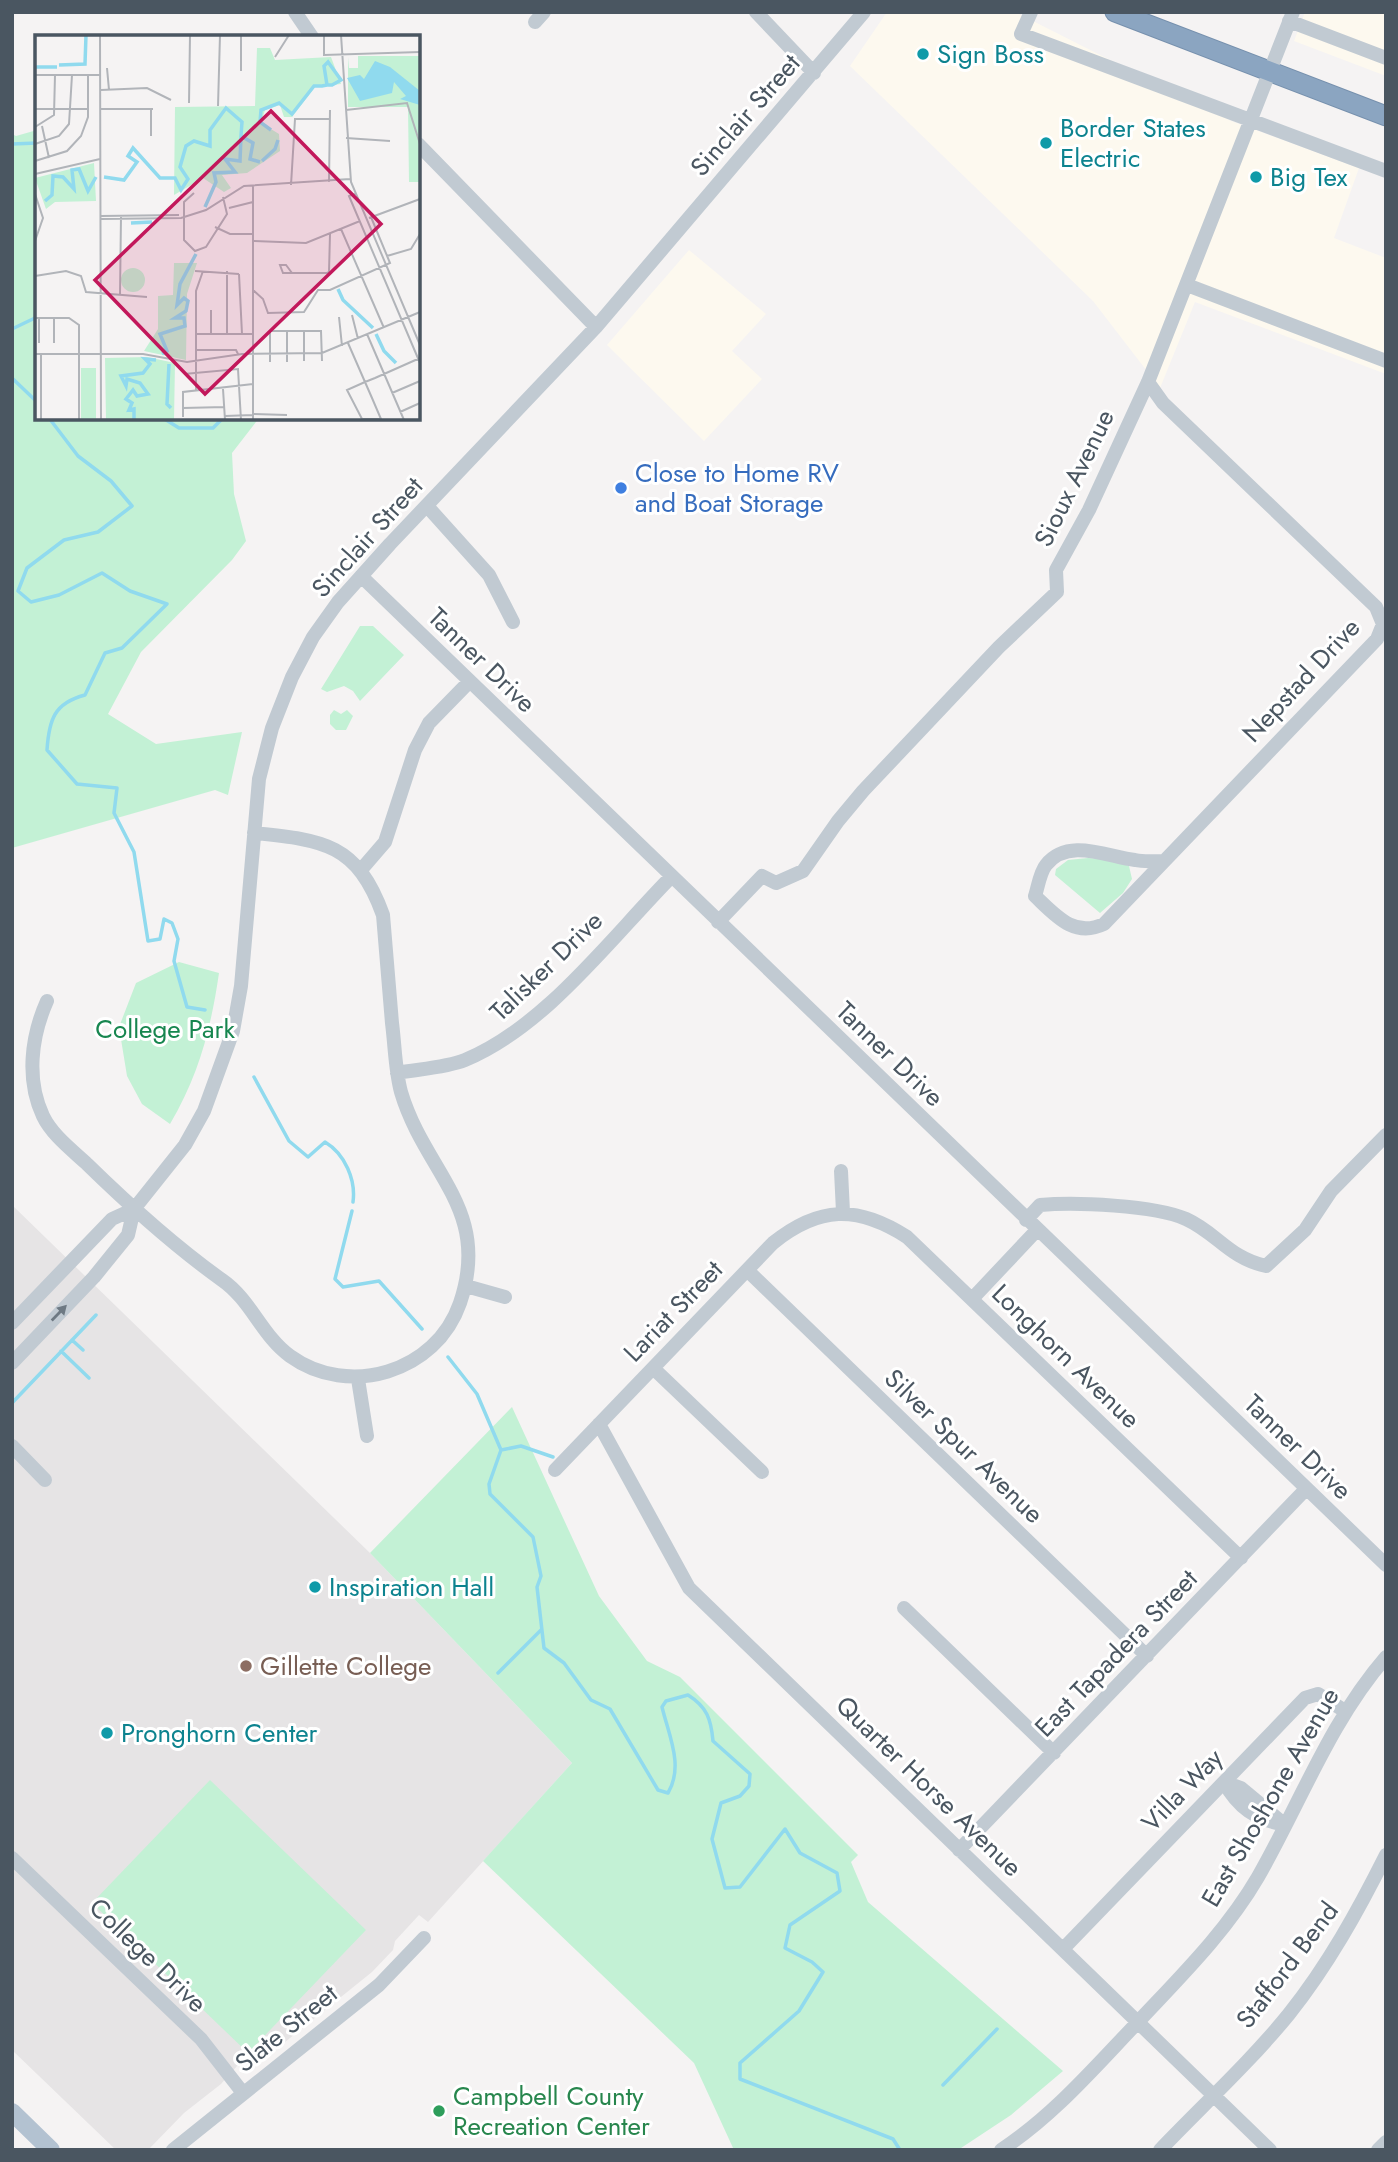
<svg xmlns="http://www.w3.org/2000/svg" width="1398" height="2162" font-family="Jost,sans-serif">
<rect width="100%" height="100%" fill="#f5f3f3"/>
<!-- commercial -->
<path fill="#fdf9ef" d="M 887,12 L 1015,12 L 1231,121 L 1359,168 L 1334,238 L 1386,258 L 1386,374 L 1195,302 L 1160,388 L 1093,301 L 850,66 Z
M 1305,12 L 1386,12 L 1386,76 L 1294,41 Z
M 689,250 L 766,314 L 732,351 L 762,379 L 704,441 L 607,345 Z"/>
<!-- education -->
<path fill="#e6e4e5" d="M 12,1205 L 370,1553 L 572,1763 L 428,1922 L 419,1915 L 395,1941 L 393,1950 L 372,1972 L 254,2067 L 237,2066 L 221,2084 L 184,2113 L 148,2150 L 116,2150 L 12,2050 Z"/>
<!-- green -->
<path fill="#c3f1d5" d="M 37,130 L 37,418 L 259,418 L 232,453 L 234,494 L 246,541 L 232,560 L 141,652 L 108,714 L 156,744 L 242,732 L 228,795 L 215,790 L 12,848 L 12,134 L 16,136 Z
M 360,626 L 373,626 L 404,655 L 360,701 L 353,691 L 344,686 L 327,692 L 321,689 Z
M 334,710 L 341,714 L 347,710 L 353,716 L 346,730 L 336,730 L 330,724 L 330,715 Z
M 1088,858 L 1109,859 L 1129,866 L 1132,879 L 1123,893 L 1100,913 L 1055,875 L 1056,869 L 1068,860 Z
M 179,962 L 219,973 C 211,1028 199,1075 170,1124 L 142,1104 L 127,1076 L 119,1027 L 136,983 Z
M 512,1407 L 599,1596 L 647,1661 L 680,1677 L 858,1855 L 851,1862 L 868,1902 L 1063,2071 L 1011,2115 L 958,2150 L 734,2150 L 694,2063 L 483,1861 L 572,1763 L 370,1553 Z
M 210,1780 L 366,1930 L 248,2053 L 92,1903 Z"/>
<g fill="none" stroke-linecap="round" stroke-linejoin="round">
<!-- stream -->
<path stroke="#90daee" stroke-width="3.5" d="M 12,144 L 37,143
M 12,329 L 37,317
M 12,378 L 37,402
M 49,418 L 78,456 L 111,481 L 132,506 L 98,532 L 64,540 L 27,568 L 18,591 L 31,602 L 59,595 L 102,573 L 130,591 L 167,604 L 122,648 L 105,653 L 85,695 C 54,703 49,720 47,750 L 77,784 L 117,788 L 114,813 L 134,852 L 148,941 L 160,939 L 164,919 L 172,923 L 178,939 L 174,961 L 187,1007 L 205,1010
M 163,418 L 179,428 L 213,428 L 223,418
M 254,1077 L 289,1141 L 308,1157 L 325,1142 C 345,1154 356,1180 353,1202
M 352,1211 L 335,1279 L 343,1287 L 379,1281 L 422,1329
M 72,1340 L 83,1350
M 61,1351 L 89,1378
M 448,1357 L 477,1394 L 501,1450 L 489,1484 L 490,1494 L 533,1537 L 541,1576 L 537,1587 L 544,1648 L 564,1663 L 591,1700 L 610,1709 L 658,1790 L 668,1793 C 684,1766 669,1736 662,1707 L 666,1701 L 688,1695 C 707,1707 711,1719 713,1741 L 750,1774 L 749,1786 L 740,1796 L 721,1803 L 712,1839 L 725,1888 L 740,1887 L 785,1829 L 800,1853 L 837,1873 L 840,1891 L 790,1925 L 785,1948 L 812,1962 L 823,1972 L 799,2011 L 740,2063 L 740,2079 L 893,2139 L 900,2150
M 12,1403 L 96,1315
M 501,1450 L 521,1446 L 553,1457
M 498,1673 L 541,1630
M 943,2085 L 997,2029"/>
<!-- highway casing -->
<g stroke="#7690ad" stroke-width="21">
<path id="highway" d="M 1115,12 L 1386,116"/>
</g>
<!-- minor -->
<path stroke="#c1cad2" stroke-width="14" d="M 295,12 L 312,37
M 756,12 L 814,73
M 1031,12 L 1021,34 L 1386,171
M 1289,21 L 1386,58
M 535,22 L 544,12
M 418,144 L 596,327
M 1187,285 L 1386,361
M 1148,382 L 1163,403 L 1376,607 L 1383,624 L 1377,639 L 1104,924 C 1074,938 1056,916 1035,896 C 1038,887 1040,872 1046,865 C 1068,837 1108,857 1135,860 C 1144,862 1153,861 1162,861
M 427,506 L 489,575 L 513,622
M 361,576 L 1386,1565
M 360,871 L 385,842 L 415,750 L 429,723 L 469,682
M 718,922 L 762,876 L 776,883 L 803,871 L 838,821 L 863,791 L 999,647 L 1057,592 L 1056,570 L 1089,510 L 1148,382 L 1293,12
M 47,1001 C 31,1037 26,1080 43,1116 C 52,1135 72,1150 87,1164 C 130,1206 173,1245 222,1280 C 251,1300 262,1336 290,1356 C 348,1398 436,1373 460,1303 C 492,1209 425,1173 401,1092 C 395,1070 395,1046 392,1023 C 389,987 386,951 383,915 C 357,843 323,840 254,833
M 397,1073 C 418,1069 445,1068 465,1060 C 545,1027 610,939 671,877
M 841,1171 L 843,1212
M 1026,1220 L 1040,1205 C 1075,1202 1154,1205 1186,1219 C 1217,1233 1229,1258 1266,1266 L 1305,1230 L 1331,1191 L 1386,1135
M 747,1270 L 1147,1656
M 466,1286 L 505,1297
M 972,1299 L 1037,1230
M 12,1323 L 112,1219 L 134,1209 L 185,1145 L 204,1111 L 233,1031 L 241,986 L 259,779 L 272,728 L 292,677 L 313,637 L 338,602 L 390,544 L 596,327 L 864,12
M 12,1363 L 94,1277 L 128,1235 L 134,1209
M 653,1368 L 762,1472
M 358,1379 L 367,1436
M 599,1424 L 689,1588 L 1270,2150
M 12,1446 L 45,1480
M 555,1470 L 773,1243 C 819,1206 857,1205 907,1237 L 1241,1558
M 904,1608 L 1054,1753
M 1224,1782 C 1238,1808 1255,1819 1285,1825
M 1224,1782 L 1241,1788 L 1284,1824
M 959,1850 L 1306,1489
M 12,1858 L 201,2039 L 243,2093
M 1063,1949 L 1305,1698 L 1318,1694 L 1345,1711
M 173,2150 L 379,1985 L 424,1938
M 1001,2150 C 1053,2116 1094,2068 1137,2023 C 1180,1977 1226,1932 1258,1877 C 1301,1802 1329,1723 1386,1657
M 1160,2150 C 1203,2105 1250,2062 1289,2014 C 1328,1965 1358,1911 1386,1855
M 1378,2150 L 1386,2142"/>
<!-- major -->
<path stroke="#b3c2d1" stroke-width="18" d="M 12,2112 L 51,2150"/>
<!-- highway -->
<use href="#highway" stroke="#8ba5c1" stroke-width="19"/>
</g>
<!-- one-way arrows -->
<defs><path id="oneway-solid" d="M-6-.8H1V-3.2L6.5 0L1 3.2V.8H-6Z" transform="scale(1.75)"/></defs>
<use fill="#6e7983" href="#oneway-solid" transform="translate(59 1313) rotate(-46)"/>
<!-- markers -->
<g fill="#0f9aa8" stroke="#fff" stroke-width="2.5">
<circle cx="923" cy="54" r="7"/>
<circle cx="1046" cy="143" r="7"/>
<circle cx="1256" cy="177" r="7"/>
<circle cx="315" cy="1587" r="7"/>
<circle cx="107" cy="1733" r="7"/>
</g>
<circle fill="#3f7fe0" stroke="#fff" stroke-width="2.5" cx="621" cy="488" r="7"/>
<circle fill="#8d6e63" stroke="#fff" stroke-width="2.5" cx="246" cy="1666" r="7"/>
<circle fill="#2e9e5b" stroke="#fff" stroke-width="2.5" cx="439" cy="2111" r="7"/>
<g text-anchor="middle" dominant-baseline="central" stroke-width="6" stroke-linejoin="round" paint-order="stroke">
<!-- culture labels -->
<g font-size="26" fill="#0d838f" stroke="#fff" text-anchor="start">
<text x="937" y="54">Sign Boss</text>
<text x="1060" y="128">Border States<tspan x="1060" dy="30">Electric</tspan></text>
<text x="1270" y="177">Big Tex</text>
<text x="329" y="1587">Inspiration Hall</text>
<text x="121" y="1733">Pronghorn Center</text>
</g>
<!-- street labels -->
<g font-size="26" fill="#4a5661" stroke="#fff">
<text transform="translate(745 115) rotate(-49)">Sinclair Street</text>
<text transform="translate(1074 478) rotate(-64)">Sioux Avenue</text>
<text transform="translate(367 537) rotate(-48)">Sinclair Street</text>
<text transform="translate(482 660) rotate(44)">Tanner Drive</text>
<text transform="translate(1301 680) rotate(-47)">Nepstad Drive</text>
<text transform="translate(546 966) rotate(-44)">Talisker Drive</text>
<text transform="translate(890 1054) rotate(44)">Tanner Drive</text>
<text transform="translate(673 1311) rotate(-46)">Lariat Street</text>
<text transform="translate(1066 1356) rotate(44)">Longhorn Avenue</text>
<text transform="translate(964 1446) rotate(44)">Silver Spur Avenue</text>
<text transform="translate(1298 1447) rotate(44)">Tanner Drive</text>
<text transform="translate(1116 1653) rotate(-46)">East Tapadera Street</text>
<text transform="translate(929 1786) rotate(44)">Quarter Horse Avenue</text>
<text transform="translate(1182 1790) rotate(-46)">Villa Way</text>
<text transform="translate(1270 1797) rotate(-60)">East Shoshone Avenue</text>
<text transform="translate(148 1955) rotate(44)">College Drive</text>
<text transform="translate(1287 1965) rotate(-53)">Stafford Bend</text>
<text transform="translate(286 2028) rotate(-39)">Slate Street</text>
</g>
<!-- shop labels -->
<g font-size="26" fill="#366cbe" stroke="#fff" text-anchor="start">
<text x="635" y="473">Close to Home RV<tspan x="635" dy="30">and Boat Storage</tspan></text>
</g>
<!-- park labels -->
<g font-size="26" fill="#17864f" stroke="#fff">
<text x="165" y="1029">College Park</text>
</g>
<!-- education labels -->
<g font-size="26" fill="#785e54" stroke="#fff" text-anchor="start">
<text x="260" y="1666">Gillette College</text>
</g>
<!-- leisure labels -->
<g font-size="26" fill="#27864d" stroke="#fff" text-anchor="start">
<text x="453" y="2096">Campbell County<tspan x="453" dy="30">Recreation Center</tspan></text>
</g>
</g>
<!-- overview -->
<g transform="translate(35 35)">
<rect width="385" height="385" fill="#f5f3f3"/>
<path d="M 222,13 L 235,13 L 240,25 L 296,22 L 306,49 L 280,52 L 257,82 L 249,82 L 245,70 L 230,75 L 226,88 L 244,99 L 245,116 L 212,138 L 187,140 L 196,153 L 189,157 L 168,143 L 139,160 L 140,72 L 220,71 ZM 323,21 L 385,21 L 385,147 L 374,147 L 373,72 L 313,72 L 313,22 L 314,33 L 323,33 ZM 59,128 L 61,166 L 20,167 L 11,174 L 0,143 ZM 139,228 L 162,228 L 152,259 L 151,325 L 109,316 L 123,294 L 123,261 L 138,260 ZM86 245a12 12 0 1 1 24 0a12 12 0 1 1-24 0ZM 112,322 L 140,328 L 139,385 L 71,385 L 70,323 ZM 46,333 L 61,333 L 61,385 L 46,385 Z" fill="#c3f1d5"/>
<path d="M 340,26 L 355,32 L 385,56 L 385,70 L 365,64 L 371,61 L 359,47 L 357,58 L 325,66 L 312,43 L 325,40 L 329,44 Z" fill="#90daee"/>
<path fill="none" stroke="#90daee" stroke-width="3.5" d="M 24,30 L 50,29 L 51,0M 0,32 L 22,32M 236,95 L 225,87 L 226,75 L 244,68 L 257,79 L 279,51 L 287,51 L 292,50 L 297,50 L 306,45 L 293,27 L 289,31 L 292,50M 227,126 L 240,114 L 243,105M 69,142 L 89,145 L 102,127 L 93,121 L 98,113 L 125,143 L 140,143 L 146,155 L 153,144 L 145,132 L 151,111 L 159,106 L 175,111 L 175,95 L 191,73 L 207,87 L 206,101 L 218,108 L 215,124 L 225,127M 10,166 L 17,160 L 18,141 L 28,142 L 39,154 L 37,135 L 44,134 L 53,156 L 61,142M 170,172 L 181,147 L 179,138 L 200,137 L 190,124 L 205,126 L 206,101M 96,188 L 117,187M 303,254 L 308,265 L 338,293M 341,299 L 349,316 L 361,328M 127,319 L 132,316 L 125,299 L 150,291 L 149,283 L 140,283 L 151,276 L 153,266 L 149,263 L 142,270 L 145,249 L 161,219M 134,329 L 132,369 L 136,373M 99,385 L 99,374 L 94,375 L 97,368 L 91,364 L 98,355 L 102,361 L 113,359 L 105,348 L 92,344 L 91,351 L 86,341 L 108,338 L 115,329 L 110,324 L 121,325"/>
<path fill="none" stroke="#b1b4b9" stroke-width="2" d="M 65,0 L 66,385M 206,0 L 206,36M 289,0 L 289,20 L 385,17M 306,0 L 316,147 L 385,310M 240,22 L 254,0M 72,33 L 74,55M 0,40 L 65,40M 66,55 L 112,53 L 136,65M 154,68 L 155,0M 183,71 L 185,0M 0,74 L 53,74M 66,74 L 118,74M 116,74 L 116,101M 311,75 L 372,68 L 385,109M 7,91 L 14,123M 0,92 L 19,80 L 20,40M 311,103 L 355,106M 0,109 L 24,101 L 34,89 L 37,40M 0,126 L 32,116 L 46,101 L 53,82 L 53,40M 0,139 L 65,124M 294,147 L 295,75M 218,150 L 218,385M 256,150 L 260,84 L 295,84M 159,158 L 149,167 L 149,205 L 160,216 L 171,212 L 192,179 L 188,162M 0,159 L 8,183 L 0,206M 320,159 L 314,161 L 385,328M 194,173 L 218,167M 66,181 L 144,180M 334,183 L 385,164M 66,184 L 146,183 L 171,175 L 209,151 L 315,144M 180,192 L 195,199 L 218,199M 306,194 L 349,293M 218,206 L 271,208 L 325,186M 352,221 L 376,214 L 385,199M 160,236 L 204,239M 192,236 L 192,299M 257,238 L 251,230 L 245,230 L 248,238 L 292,238 L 294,237 L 295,199M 204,239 L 207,299M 0,241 L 31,236 L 46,241 L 51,257 L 112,262M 218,255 L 228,264 L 233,278 L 269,277 L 283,255 L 295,255 L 355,228 L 336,182M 85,260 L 86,181M 176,275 L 176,299M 317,280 L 323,304M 304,282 L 307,311M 0,283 L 34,283 L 44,290 L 44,385M 19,283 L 19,308M 4,284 L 4,308M 252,296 L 252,327M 269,296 L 269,326M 161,299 L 218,299M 332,299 L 369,385M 313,308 L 330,347 L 337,363 L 346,384 L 327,384 L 312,355 L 330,347 L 340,343 L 385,323M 161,315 L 201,315 L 203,319M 0,319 L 108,319 L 152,327 L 207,319 L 287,318 L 385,277M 6,319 L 6,385M 235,327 L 235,296 L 286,296 L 287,326M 149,339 L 203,334 L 206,385M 188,354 L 190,385M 161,356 L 161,256 L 168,236M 357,358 L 385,346M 148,373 L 190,372M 365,377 L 385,368M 218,379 L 252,380M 190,381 L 218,380M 148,382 L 148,357 L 218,349"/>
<path fill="#c2185b" fill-opacity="0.15" stroke="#c2185b" stroke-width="3.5" d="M 236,76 L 346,189 L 170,359 L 60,245 Z"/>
<rect width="385" height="385" fill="none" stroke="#4a5661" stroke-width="3.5"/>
</g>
<!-- border -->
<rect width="1398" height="2162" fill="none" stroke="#4a5661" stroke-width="28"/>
</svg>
